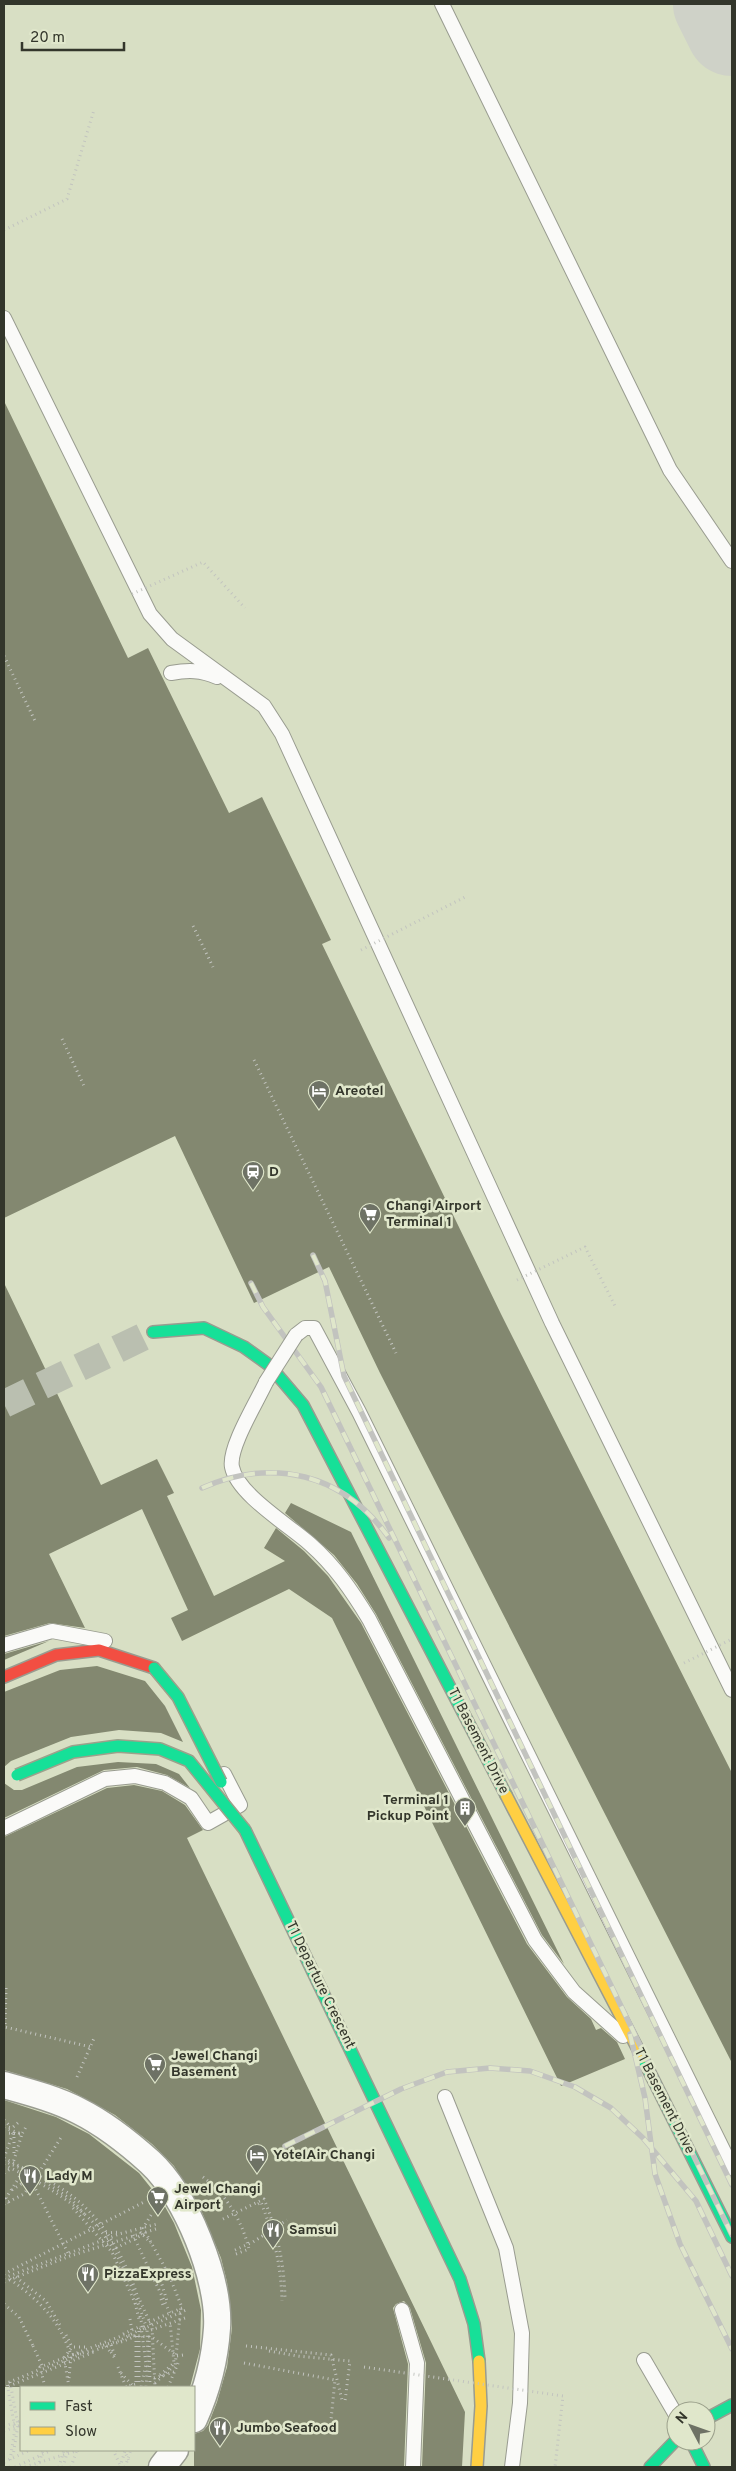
<svg xmlns="http://www.w3.org/2000/svg" width="736" height="2471" font-family="Overpass,sans-serif">
<rect width="100%" height="100%" fill="#dce1d1"/>
<!-- built -->
<path fill="#d8dfc4" fill-rule="evenodd" d="M 4,4 L 732,4 L 732,2467 L 4,2467 ZM 21,2387 L 194,2387 L 194,2450 L 21,2450 ZM 676,2411 L 706,2411 L 706,2441 L 676,2441 Z"/>
<g fill="none" stroke-linecap="round" stroke-linejoin="round">
<!-- taxiway -->
<path stroke="#cfd2c8" stroke-width="92" d="M 719,4 L 732,30"/>
</g>
<!-- building -->
<path fill="#838870" d="M 4,401 L 128,658 L 148,648 L 229,813 L 262,797 L 331,940 L 322,944 L 501,1314 L 732,1773 L 732,2063 L 380,1373 L 329,1267 L 254,1303 L 175,1136 L 4,1218 Z
M 4,1283 L 101,1485 L 157,1459 L 174,1493 L 167,1496 L 214,1596 L 285,1561 L 264,1548 L 276,1528 L 304,1551 L 328,1576 L 361,1623 L 527,1944 L 567,1997 L 591,2019 L 596,2030 L 601,2028 L 617,2042 L 625,2059 L 561,2086 L 332,1618 L 289,1589 L 182,1641 L 171,1618 L 188,1610 L 142,1509 L 49,1554 L 85,1628 L 50,1623 L 4,1636 Z
M 291,1503 L 351,1532 L 564,1964 L 542,1935 L 376,1614 L 357,1584 L 334,1555 L 285,1513 Z
M 49,1641 L 4,1660 L 4,1654 Z
M 97,1666 L 145,1681 L 165,1706 L 183,1742 L 161,1733 L 119,1730 L 71,1737 L 11,1761 L 4,1767 L 4,1692 L 60,1670 Z
M 118,1762 L 156,1764 L 179,1774 L 190,1788 L 167,1775 L 137,1767 L 104,1770 L 4,1818 L 4,1783 L 14,1790 L 22,1790 L 77,1767 Z
M 134,1785 L 162,1791 L 185,1805 L 203,1830 L 187,1838 L 465,2412 L 462,2467 L 422,2467 L 426,2363 L 410,2308 L 404,2301 L 396,2304 L 393,2308 L 408,2364 L 404,2467 L 194,2467 L 194,2434 L 203,2431 L 208,2425 L 217,2402 L 227,2367 L 232,2328 L 227,2282 L 221,2258 L 201,2210 L 174,2166 L 152,2144 L 115,2115 L 67,2089 L 4,2070 L 4,1837 L 107,1788 Z
M 4,2100 L 56,2117 L 89,2134 L 139,2173 L 163,2203 L 174,2223 L 192,2267 L 201,2310 L 200,2349 L 190,2387 L 4,2387 Z"/>
<g fill="none" stroke-linecap="round" stroke-linejoin="round">
<!-- secondary-tunnel -->
<path stroke="#babfb0" stroke-width="28" stroke-dasharray="28 14" stroke-linecap="butt" d="M 4,1404 L 153,1332"/>
<!-- lane casing -->
<g stroke="#999c90" stroke-width="16">
<path id="lane" d="M 442,4 L 670,470 L 732,561
M 4,318 L 150,614 L 172,639 L 264,706 L 282,734 L 552,1323 L 732,1690
M 171,673 C 188,670 201,670 217,677
M 296,1335 L 305,1328 L 314,1328 L 359,1412 L 732,2168
M 266,1382 C 258,1400 228,1448 232,1467 C 237,1494 290,1526 310,1544 C 335,1566 352,1591 369,1619 L 535,1940 L 574,1992 L 623,2036
M 4,1645 L 52,1631 L 105,1641
M 4,1828 L 105,1779 L 135,1776 L 165,1783 L 191,1798 L 208,1823 L 240,1805 L 224,1774
M 445,2097 L 506,2248 L 522,2333 L 520,2403 L 512,2467
M 402,2310 L 417,2363 L 413,2467
M 644,2360 L 676,2415"/>
</g>
<!-- street casing -->
<g stroke="#999c90" stroke-width="29">
<path id="street" d="M 4,2085 C 29,2092 56,2099 79,2111 C 103,2123 130,2144 150,2162 C 186,2195 220,2279 217,2328 C 215,2360 207,2390 194,2419
M 162,2467 L 175,2450"/>
</g>
<!-- fast casing -->
<g stroke="#999c90" stroke-width="14">
<path id="fast" d="M 153,1332 L 204,1328 L 244,1347 L 269,1365 L 303,1405 L 506,1795
M 245,1830 L 460,2279 L 474,2324 L 479,2361
M 642,2057 L 732,2237
M 706,2419 L 732,2405
M 691,2441 L 704,2467
M 650,2467 L 676,2440"/>
</g>
<!-- slow casing -->
<g stroke="#999c90" stroke-width="14">
<path id="slow" d="M 506,1795 L 642,2057
M 477,2467 L 481,2406 L 479,2361"/>
</g>
<!-- jam casing -->
<g stroke="#999c90" stroke-width="14">
<path id="jam" d="M 4,1677 L 56,1655 L 99,1650 L 154,1668"/>
</g>
<!-- path -->
<path stroke="#c2c4bf" stroke-width="3" stroke-dasharray="1 4" stroke-linecap="butt" d="M 4,230 L 67,199 L 94,110
M 4,656 L 36,723
M 193,926 L 213,967
M 62,1039 L 84,1086
M 254,1060 L 396,1353
M 6,1988 L 5,2027 L 91,2047
M 77,2077 L 95,2036
M 4,2120 L 11,2127
M 4,2126 L 12,2128 L 20,2121
M 4,2128 L 22,2134 L 27,2125
M 14,2132 L 14,2153
M 4,2133 L 22,2134 L 13,2163
M 4,2158 L 23,2168
M 4,2158 L 13,2133
M 4,2161 C 22,2169 43,2176 59,2187 C 101,2213 125,2256 139,2301
M 4,2165 C 37,2180 82,2205 104,2235 C 124,2263 135,2294 146,2326 L 121,2340 L 97,2347
M 4,2173 L 12,2168
M 29,2176 L 69,2255
M 36,2177 L 62,2136
M 203,2177 C 226,2194 242,2221 249,2249 L 236,2254
M 45,2182 L 72,2200 L 86,2216
M 12,2190 L 30,2178
M 210,2194 L 225,2188
M 9,2203 L 6,2198 L 22,2173
M 4,2204 L 24,2194 L 32,2183
M 258,2204 L 261,2202 C 274,2236 281,2265 282,2301
M 73,2208 L 112,2252 L 136,2305
M 151,2215 L 143,2228 L 169,2275 L 181,2305 L 175,2367
M 223,2219 L 264,2199 C 277,2231 284,2262 285,2297
M 140,2232 L 151,2243
M 106,2233 L 120,2232
M 133,2235 L 170,2313
M 116,2248 L 144,2234
M 235,2250 L 253,2242 L 287,2220
M 4,2274 L 144,2202
M 159,2275 L 167,2301
M 16,2277 L 46,2301 L 60,2325
M 4,2278 L 119,2234 L 157,2224
M 10,2279 C 39,2301 57,2317 70,2352
M 4,2282 L 70,2256 L 159,2228
M 161,2299 L 164,2308
M 140,2301 L 152,2327 L 155,2387
M 135,2303 L 139,2319
M 4,2304 L 19,2317 L 34,2348
M 140,2316 L 143,2329
M 130,2319 L 132,2331
M 149,2322 L 182,2308
M 143,2329 L 186,2310
M 145,2329 L 147,2328 L 148,2360 L 146,2387
M 151,2330 L 185,2318
M 123,2334 L 141,2326 L 146,2364 L 141,2387
M 66,2335 L 72,2347
M 149,2336 L 150,2387
M 121,2342 L 136,2336
M 111,2345 L 116,2359
M 33,2346 L 43,2368
M 106,2346 L 111,2353
M 246,2346 L 331,2355 L 342,2400
M 269,2351 L 297,2356 L 350,2361 L 345,2401
M 111,2352 L 116,2360
M 244,2363 L 335,2380 L 331,2420
M 118,2367 L 126,2387 L 136,2384
M 43,2369 L 81,2354
M 121,2373 L 132,2385
M 160,2375 L 174,2363 L 170,2322
M 69,2378 L 71,2355 L 93,2351 L 122,2341
M 154,2378 L 174,2372
M 10,2382 L 18,2425 L 13,2456
M 155,2383 L 174,2366
M 45,2387 L 40,2367 L 124,2335 L 152,2337 L 177,2356 L 183,2355
M 69,2387 L 64,2358 L 72,2347 L 89,2347
M 136,2387 L 136,2334
M 139,2387 L 139,2328
M 168,2387 L 179,2361
M 4,2388 L 94,2352
M 4,2426 L 21,2421
M 4,2431 L 21,2425
M 116,2450 L 114,2452 L 121,2467
M 124,2450 L 130,2463
M 10,2460 L 15,2429 L 7,2383 L 41,2369
M 4,2462 L 30,2450
M 4,2464 L 9,2467
M 15,2467 L 52,2450
M 25,2467 L 79,2450
M 38,2467 L 43,2450
M 59,2467 L 64,2450
M 63,2467 L 68,2450
M 71,2467 L 77,2450
M 120,2467 L 125,2451
M 125,2467 L 131,2450"/>
<!-- lane -->
<use href="#lane" stroke="#fafaf8" stroke-width="14"/>
<!-- street -->
<use href="#street" stroke="#fafaf8" stroke-width="26"/>
<!-- fast -->
<use href="#fast" stroke="#16e098" stroke-width="11"/>
<!-- slow -->
<use href="#slow" stroke="#ffcf43" stroke-width="11"/>
<!-- jam -->
<use href="#jam" stroke="#f24e42" stroke-width="11"/>
<!-- rail casing -->
<g stroke="#c2c3bf" stroke-width="5.5">
<path id="rail" d="M 313,1255 L 325,1281 L 344,1376 L 732,2185
M 251,1283 L 263,1307 L 321,1387 L 732,2235
M 202,1488 C 273,1457 343,1473 389,1538
M 630,2034 L 645,2098 L 655,2174 L 680,2244 L 732,2349
M 285,2146 L 401,2089 L 447,2072 L 490,2068 L 530,2071 L 575,2087 L 611,2108 L 643,2138 L 696,2201 L 732,2276"/>
</g>
<!-- rail -->
<use href="#rail" stroke="#e0e7cb" stroke-width="4" stroke-dasharray="11" stroke-linecap="butt"/>
<!-- lane-bridge casing -->
<g stroke="#999c90" stroke-width="16" stroke-linecap="butt">
<path id="lane-bridge" d="M 266,1382 L 296,1335"/>
</g>
<!-- fast-bridge casing -->
<g stroke="#9ca18b" stroke-width="14" stroke-linecap="butt">
<path id="fast-bridge" d="M 154,1668 L 178,1697 L 221,1782
M 17,1775 L 73,1752 L 118,1746 L 160,1749 L 189,1761 L 245,1830"/>
</g>
<!-- path-bridge -->
<path stroke="#c2c4bf" stroke-width="3" stroke-dasharray="1 4" stroke-linecap="butt" d="M 132,594 L 203,562 L 245,608
M 361,950 L 467,896
M 517,1280 L 585,1247 L 615,1306
M 684,1663 L 732,1639
M 364,2367 L 563,2396 L 555,2467"/>
<!-- lane-bridge -->
<use href="#lane-bridge" stroke="#fafaf8" stroke-width="14"/>
<!-- fast-bridge -->
<use href="#fast-bridge" stroke="#16e098" stroke-width="11"/>
</g>
<!-- icons -->
<defs>
<g id="hotel-pin" transform="scale(1.125)"><path d="M0 17L-7.5 6A9.5 9.5 0 1 1 7.5 6Z" fill="#6e7265" stroke="#e0e7cb"/><path d="M-6-4.5h1.5V1H6V5H4.5V3h-9V5H-6ZM-4 0a1.8 1.8 0 1 1 3.6 0ZM.5 0V-2.5h3Q6-2.5 6 0Z" fill="#fff"/></g>
<g id="station-pin" transform="scale(1.125)"><path d="M0 17L-7.5 6A9.5 9.5 0 1 1 7.5 6Z" fill="#6e7265" stroke="#e0e7cb"/><path d="M-3-6H3Q5-6 5-4V2Q5 4 3 4L4.5 6H3L1.5 4h-3L-3 6H-4.5L-3 4Q-5 4-5 2V-4Q-5-6-3-6ZM-3.5-4v3h7v-3ZM-3.5 1v1.5H-2V1ZM2 1v1.5H3.5V1Z" fill="#fff"/></g>
<g id="supermarket-pin" transform="scale(1.125)"><path d="M0 17L-7.5 6A9.5 9.5 0 1 1 7.5 6Z" fill="#6e7265" stroke="#e0e7cb"/><path d="M-6-5.5h2.5l.6 2H6L4.5 2H-2.5L-4.4-4H-6ZM-1.5 3.2a1.3 1.3 0 1 0 .1 0ZM3 3.2a1.3 1.3 0 1 0 .1 0Z" fill="#fff"/></g>
<g id="building-pin" transform="scale(1.125)"><path d="M0 17L-7.5 6A9.5 9.5 0 1 1 7.5 6Z" fill="#6e7265" stroke="#e0e7cb"/><path d="M-4-6H4V6H1V3H-1V6H-4ZM-2.5-4.3h1.7v1.8h-1.7ZM.8-4.3h1.7v1.8H.8ZM-2.5-1h1.7V.8h-1.7ZM.8-1h1.7V.8H.8Z" fill="#fff"/></g>
<g id="restaurant-pin" transform="scale(1.125)"><path d="M0 17L-7.5 6A9.5 9.5 0 1 1 7.5 6Z" fill="#6e7265" stroke="#e0e7cb"/><path d="M-5-6h1v4h1v-4h1v4h1v-4h1v5L-1.5 .5V6h-2V.5L-5-1ZM5-6V6H3V1.5H1.5Q1.5-4 5-6Z" fill="#fff"/></g>
</defs>
<g fill-rule="evenodd">
<use href="#hotel-pin" x="319" y="1091"/>
<use href="#station-pin" x="253" y="1172"/>
<use href="#supermarket-pin" x="370" y="1214"/>
<use href="#building-pin" x="465" y="1808"/>
<use href="#supermarket-pin" x="155" y="2064"/>
<use href="#hotel-pin" x="257" y="2155"/>
<use href="#restaurant-pin" x="30" y="2176"/>
<use href="#supermarket-pin" x="158" y="2197"/>
<use href="#restaurant-pin" x="273" y="2230"/>
<use href="#restaurant-pin" x="88" y="2274"/>
<use href="#restaurant-pin" x="220" y="2428"/>
</g>
<g text-anchor="middle" dominant-baseline="central" stroke-width="5" stroke-linejoin="round" paint-order="stroke">
<!-- poi labels -->
<g font-size="14" font-weight="bold" fill="#33362b" stroke="#e0e7cb" text-anchor="start">
<text x="335" y="1091">Areotel</text>
<text x="269" y="1172">D</text>
<text x="386" y="1206">Changi Airport<tspan x="386" dy="16">Terminal 1</tspan></text>
<text x="449" y="1800" text-anchor="end">Terminal 1<tspan x="449" dy="16">Pickup Point</tspan></text>
<text x="171" y="2056">Jewel Changi<tspan x="171" dy="16">Basement</tspan></text>
<text x="273" y="2155">YotelAir Changi</text>
<text x="46" y="2176">Lady M</text>
<text x="174" y="2189">Jewel Changi<tspan x="174" dy="16">Airport</tspan></text>
<text x="289" y="2230">Samsui</text>
<text x="104" y="2274">PizzaExpress</text>
<text x="236" y="2428">Jumbo Seafood</text>
</g>
<!-- street labels -->
<g font-size="14" fill="#33362b" stroke="#e0e7cb">
<text transform="translate(478 1741) rotate(63)">T1 Basement Drive</text>
<text transform="translate(320 1985) rotate(64)">T1 Departure Crescent</text>
<text transform="translate(664 2101) rotate(63)">T1 Basement Drive</text>
</g>
</g>
<!-- border -->
<rect width="736" height="2471" fill="none" stroke="#33362b" stroke-width="10"/>
<!-- legend -->
<rect x="20" y="2386" width="175" height="65" fill="#e0e7cb" stroke="#9ba08b"/>
<rect x="30" y="2402" width="25" height="8" fill="#16e098" stroke="#9ba08b"/>
<text x="65" y="2411" font-size="15" fill="#33362b">Fast</text>
<rect x="30" y="2427" width="25" height="8" fill="#ffcf43" stroke="#9ba08b"/>
<text x="65" y="2436" font-size="15" fill="#33362b">Slow</text>
<!-- north arrow -->
<g transform="translate(691 2426) rotate(311)"><circle r="24" fill="#e0e7cb" stroke="#9ba08b"/>
<path d="M0-4L9 19L0 12L-9 19Z" fill="#6e7265"/>
<text y="-8" font-size="14" font-weight="bold" text-anchor="middle" fill="#33362b">N</text>
</g>
<!-- scale -->
<path d="M22 42v8h102v-8" fill="none" stroke="#33362b" stroke-width="2.5"/>
<text x="30" y="42" font-size="15" fill="#33362b" stroke="#e0e7cb" stroke-width="4" paint-order="stroke">20 m</text>
</svg>
